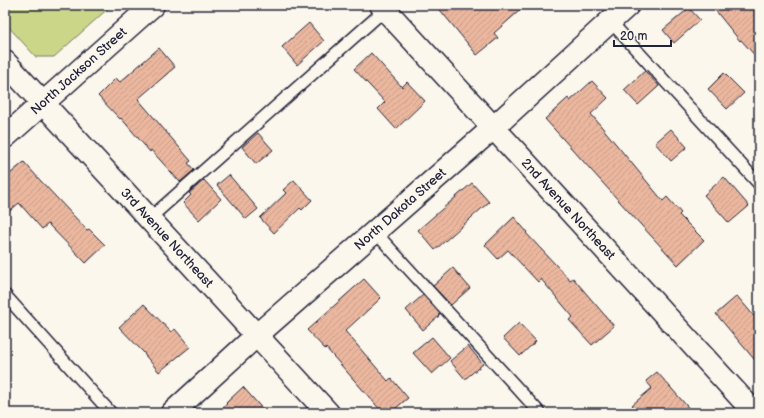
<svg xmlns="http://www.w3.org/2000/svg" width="764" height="418" font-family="'Balsamiq Sans',sans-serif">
<defs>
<pattern id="building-hatch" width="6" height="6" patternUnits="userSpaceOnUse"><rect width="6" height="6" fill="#ebb79e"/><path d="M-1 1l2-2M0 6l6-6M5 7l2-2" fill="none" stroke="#c99d89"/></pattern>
</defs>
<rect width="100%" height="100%" fill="#fbf7ec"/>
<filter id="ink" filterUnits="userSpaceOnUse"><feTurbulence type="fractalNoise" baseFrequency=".025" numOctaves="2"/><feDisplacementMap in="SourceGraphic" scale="8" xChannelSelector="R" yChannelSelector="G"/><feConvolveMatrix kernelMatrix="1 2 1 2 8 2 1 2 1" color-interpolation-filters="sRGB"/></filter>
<g filter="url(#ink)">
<!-- grass -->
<path fill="#cbd689" stroke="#767c62" d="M 5,5 L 112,5 L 54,57 L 36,57 L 5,23 Z"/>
<!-- building -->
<path fill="url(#building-hatch)" stroke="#22223b" d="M 436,5 L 526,5 L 494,33 L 498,38 L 477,55 Z
M 711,5 L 750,5 L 759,16 L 759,60 L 741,40 L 740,41 Z
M 689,8 L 700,20 L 674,43 L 663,30 Z
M 309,23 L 324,41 L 297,65 L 282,47 Z
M 159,48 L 175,67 L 138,99 L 191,161 L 188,163 L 194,170 L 180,182 L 151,150 L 150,152 L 121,118 L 120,119 L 98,96 L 116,78 L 120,82 Z
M 371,53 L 402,87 L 407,82 L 425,101 L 396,129 L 378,109 L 385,102 L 354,69 Z
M 645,71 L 659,86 L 638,105 L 624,90 Z
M 724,73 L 744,93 L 727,109 L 708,89 Z
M 592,81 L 608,98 L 591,114 L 663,201 L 667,197 L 681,213 L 679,215 L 704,240 L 678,265 L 629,212 L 545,119 L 568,98 L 570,101 Z
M 671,129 L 687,147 L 671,161 L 655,143 Z
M 258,133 L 273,150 L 256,164 L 242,147 Z
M 24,162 L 39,179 L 87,230 L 89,229 L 105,245 L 86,263 L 48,224 L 42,229 L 19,203 L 5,215 L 5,178 Z
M 229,175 L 258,209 L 246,219 L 217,185 Z
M 724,177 L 749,206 L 729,223 L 704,195 Z
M 204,180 L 221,199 L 199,220 L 183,203 L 191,195 L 189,193 Z
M 294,180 L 312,200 L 302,210 L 300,208 L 274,233 L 260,218 L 286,193 L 283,190 Z
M 472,183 L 489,202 L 435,250 L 418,230 Z
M 514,217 L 527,232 L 526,233 L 570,280 L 573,278 L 614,326 L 592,345 L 569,320 L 573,317 L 541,279 L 538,282 L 508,250 L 498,259 L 485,245 Z
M 453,268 L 470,288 L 451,305 L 433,286 Z
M 364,279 L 381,298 L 345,331 L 388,381 L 391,378 L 408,398 L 390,413 L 383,413 L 326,348 L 325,349 L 307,330 Z
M 423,295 L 440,314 L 438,315 L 439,316 L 423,330 L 406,310 Z
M 737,296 L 759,322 L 759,365 L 716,314 Z
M 144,304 L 171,332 L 175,329 L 190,347 L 159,372 L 144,354 L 145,354 L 119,327 Z
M 519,323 L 536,341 L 520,356 L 503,338 Z
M 432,337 L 450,358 L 432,374 L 413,353 Z
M 468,346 L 483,364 L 465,379 L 450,361 Z
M 657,372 L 693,413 L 639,413 L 632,405 L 652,388 L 646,381 Z
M 243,387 L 266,413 L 217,413 L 227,404 L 226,403 Z"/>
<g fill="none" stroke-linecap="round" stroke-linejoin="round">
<!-- lane casing -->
<g stroke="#22223b" stroke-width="14">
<path id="lane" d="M 610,21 L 759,184
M 149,219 L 388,7
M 375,232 L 540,413
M 5,295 L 111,413"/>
</g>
<!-- street casing -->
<g stroke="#22223b" stroke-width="25">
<g id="street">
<path id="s1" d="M 381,5 L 755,413"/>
<path id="s2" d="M 5,62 L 328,413"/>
<path id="s3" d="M 5,137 L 153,5"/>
</g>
</g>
<!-- secondary casing -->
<g stroke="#22223b" stroke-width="25">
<g id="secondary">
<path id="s4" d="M 172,413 L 257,335 L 493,128 L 628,5"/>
</g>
</g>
<!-- lane -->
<use href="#lane" stroke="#fbf7ec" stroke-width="11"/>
<!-- street -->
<use href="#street" stroke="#fbf7ec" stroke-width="22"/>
<!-- secondary -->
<use href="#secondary" stroke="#fbf7ec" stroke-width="22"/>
</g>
</g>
<g text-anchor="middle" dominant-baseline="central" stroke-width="4" stroke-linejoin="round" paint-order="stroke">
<!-- street labels -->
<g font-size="13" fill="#22223b" stroke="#fbf7ec">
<text stroke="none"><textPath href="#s3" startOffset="99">North Jackson Street</textPath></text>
<text stroke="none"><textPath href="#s4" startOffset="306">North Dakota Street</textPath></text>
<text stroke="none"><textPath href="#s1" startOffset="277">2nd Avenue Northeast</textPath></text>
<text stroke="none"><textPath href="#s2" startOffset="239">3rd Avenue Northeast</textPath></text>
</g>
</g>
<!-- margin -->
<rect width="764" height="418" fill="none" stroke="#fbf7ec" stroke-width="20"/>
<rect x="10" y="10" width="744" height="398" fill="none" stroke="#22223b" stroke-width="1.5" filter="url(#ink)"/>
<!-- scale -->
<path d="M614 40v6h57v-6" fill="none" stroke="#22223b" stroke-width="2"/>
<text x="620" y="40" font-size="12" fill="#22223b" stroke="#fbf7ec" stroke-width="3" paint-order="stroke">20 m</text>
</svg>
